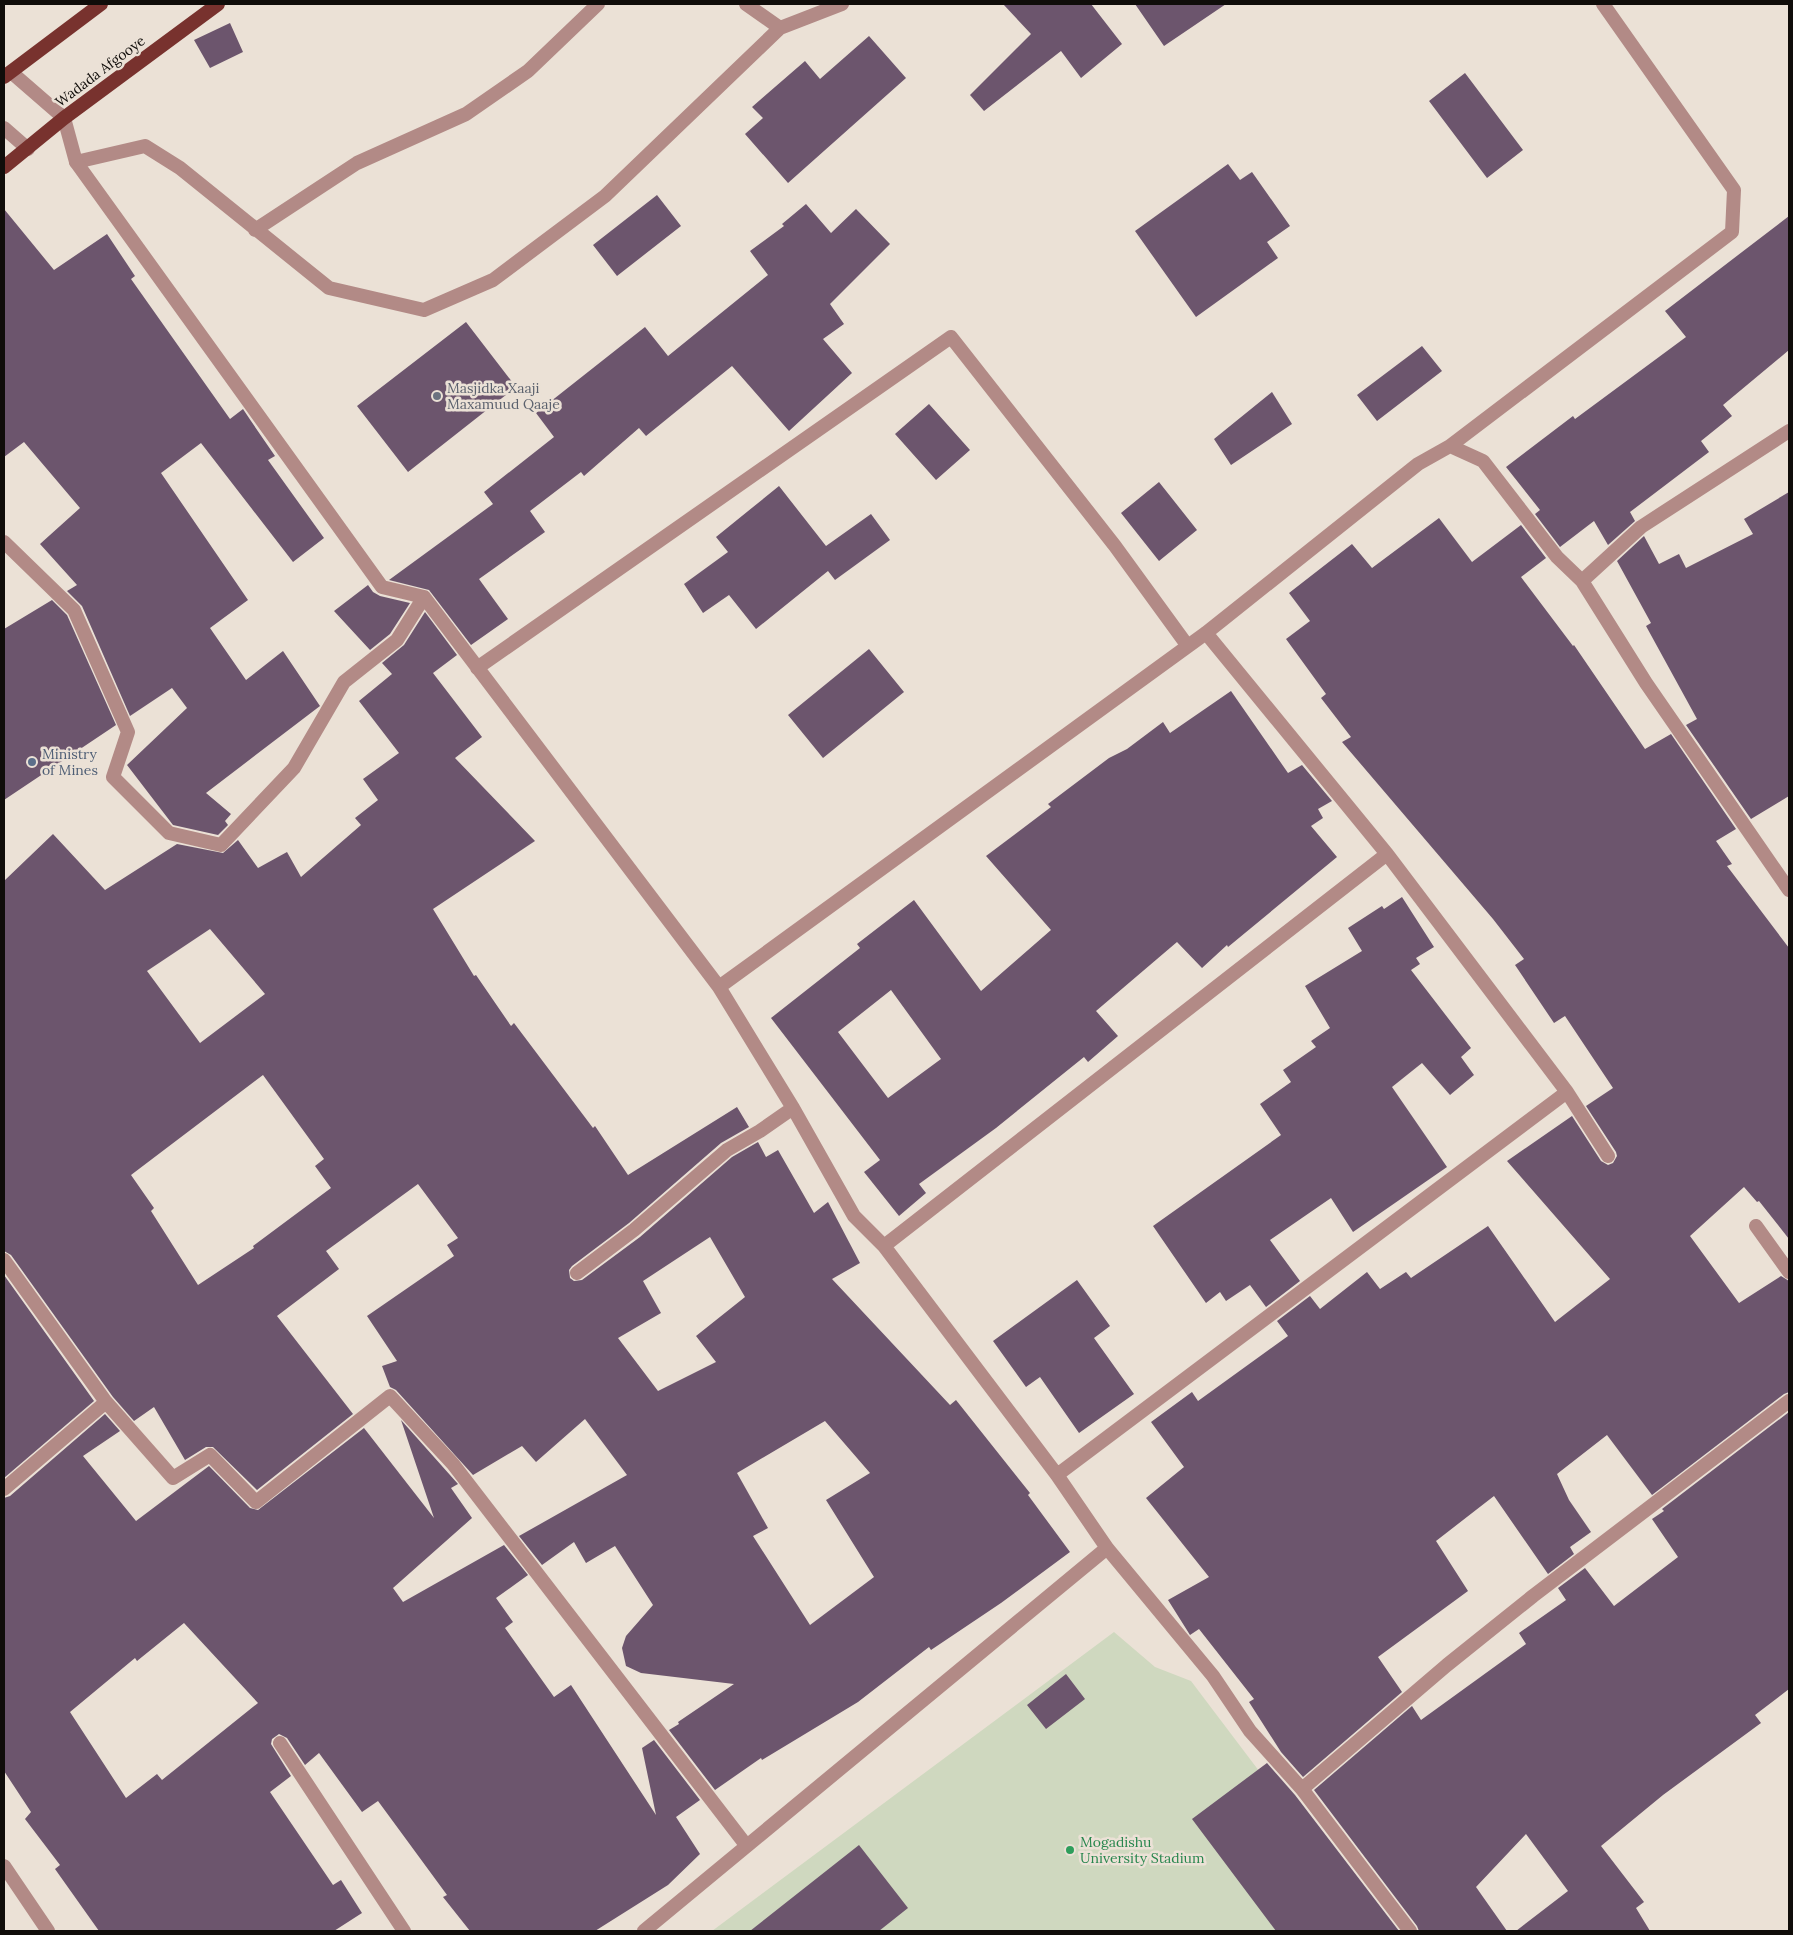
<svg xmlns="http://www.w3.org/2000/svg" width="1793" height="1935" font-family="Lora,serif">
<rect width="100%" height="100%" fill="#ebe1d6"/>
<!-- green -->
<path fill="#cfd8bf" d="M 1114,1632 L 1155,1667 L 1191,1681 L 1380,1931 L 712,1931 Z"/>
<!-- building -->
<path fill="#6c556d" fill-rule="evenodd" d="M 1003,4 L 1091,4 L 1122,44 L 1081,78 L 1061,51 L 984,111 L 970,95 L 1031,34 Z
M 1135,4 L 1226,4 L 1164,46 Z
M 230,23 L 243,52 L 210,68 L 194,40 Z
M 869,36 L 906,78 L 788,183 L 745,134 L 763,118 L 752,107 L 805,61 L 820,79 Z
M 1465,73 L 1523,150 L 1487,178 L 1429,101 Z
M 1228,164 L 1240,180 L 1252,172 L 1290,226 L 1267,242 L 1278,258 L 1196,317 L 1135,231 Z
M 657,195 L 681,226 L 617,276 L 593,245 Z
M 806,204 L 831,233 L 856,209 L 890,244 L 830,304 L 844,324 L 823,339 L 852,373 L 789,431 L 732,366 L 646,436 L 639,428 L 584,476 L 581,472 L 530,511 L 545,532 L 479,579 L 508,619 L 471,645 L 429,590 L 389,580 L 493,504 L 484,492 L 554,437 L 536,413 L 645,327 L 668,356 L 768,275 L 750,251 L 784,226 L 782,224 Z
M 4,209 L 54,270 L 107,234 L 135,276 L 131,279 L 230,419 L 243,409 L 251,421 L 275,456 L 268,460 L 324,538 L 293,562 L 201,443 L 161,473 L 248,600 L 210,628 L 246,680 L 283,651 L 320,706 L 206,793 L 231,814 L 225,821 L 228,825 L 218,835 L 173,825 L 127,765 L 187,708 L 172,688 L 130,716 L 82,606 L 67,591 L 77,585 L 40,544 L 80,508 L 24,442 L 4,457 Z
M 1789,216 L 1789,350 L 1723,405 L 1732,416 L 1701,441 L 1709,452 L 1630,512 L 1635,521 L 1608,545 L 1594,521 L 1560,547 L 1535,514 L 1540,510 L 1506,467 L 1573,416 L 1575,419 L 1686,337 L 1665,311 Z
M 466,322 L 516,387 L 408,472 L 357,406 Z
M 1422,346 L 1442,371 L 1377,421 L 1357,395 Z
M 1272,392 L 1292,424 L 1231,465 L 1214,439 Z
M 929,404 L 970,450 L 936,480 L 895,434 Z
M 1159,482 L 1197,530 L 1159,561 L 1121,513 Z
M 779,486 L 826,546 L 871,514 L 890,540 L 835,580 L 828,571 L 756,629 L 729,595 L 703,613 L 684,584 L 728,552 L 716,537 Z
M 1789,492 L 1789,796 L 1751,819 L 1686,725 L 1697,719 L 1646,626 L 1651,623 L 1617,561 L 1644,536 L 1659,564 L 1679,554 L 1686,568 L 1753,534 L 1744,519 Z
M 1439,518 L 1472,562 L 1521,525 L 1546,558 L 1521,577 L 1573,646 L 1574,645 L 1645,749 L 1671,734 L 1736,829 L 1716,841 L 1732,864 L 1727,866 L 1789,948 L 1789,1239 L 1759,1201 L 1757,1202 L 1744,1187 L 1690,1236 L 1739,1303 L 1781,1276 L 1789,1281 L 1789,1392 L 1784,1394 L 1652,1495 L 1607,1435 L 1557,1474 L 1569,1500 L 1591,1532 L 1570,1547 L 1574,1554 L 1548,1574 L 1494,1496 L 1436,1541 L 1468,1591 L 1378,1657 L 1402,1692 L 1303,1777 L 1281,1752 L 1249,1702 L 1254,1699 L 1199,1629 L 1190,1635 L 1168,1600 L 1209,1577 L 1146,1498 L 1184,1467 L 1151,1422 L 1192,1392 L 1198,1401 L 1288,1336 L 1277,1321 L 1310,1296 L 1320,1309 L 1367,1272 L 1380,1289 L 1406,1272 L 1411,1278 L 1488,1226 L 1555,1322 L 1610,1279 L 1507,1161 L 1572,1116 L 1601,1161 L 1608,1165 L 1613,1163 L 1617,1156 L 1616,1152 L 1586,1106 L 1613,1088 L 1565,1016 L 1554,1023 L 1515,965 L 1524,959 L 1493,919 L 1342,742 L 1351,737 L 1321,698 L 1326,694 L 1286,639 L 1310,621 L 1289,593 L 1352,544 L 1372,568 Z
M 368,585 L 373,592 L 380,596 L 410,603 L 390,634 L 370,650 L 334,611 Z
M 52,600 L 67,615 L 116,725 L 4,800 L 4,629 Z
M 425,612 L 457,655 L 433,673 L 482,737 L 455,758 L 535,841 L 433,909 L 474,976 L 476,975 L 511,1026 L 514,1023 L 593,1128 L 595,1126 L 628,1175 L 737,1107 L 749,1127 L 721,1143 L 629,1223 L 572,1266 L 569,1270 L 570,1278 L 574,1281 L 582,1280 L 640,1237 L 732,1157 L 758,1142 L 766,1157 L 778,1150 L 814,1213 L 828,1202 L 860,1263 L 832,1279 L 950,1405 L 956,1400 L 1030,1493 L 1028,1495 L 1070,1552 L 1001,1603 L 931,1650 L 929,1647 L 858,1702 L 762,1760 L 761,1758 L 715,1790 L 669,1730 L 679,1724 L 678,1722 L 734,1684 L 641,1673 L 626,1666 L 622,1648 L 626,1636 L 653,1605 L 615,1546 L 586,1563 L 574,1542 L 542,1565 L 519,1536 L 627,1475 L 585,1419 L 536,1462 L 522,1446 L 473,1475 L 396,1390 L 390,1387 L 382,1366 L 397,1361 L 367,1316 L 454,1256 L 447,1245 L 458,1238 L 418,1184 L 326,1251 L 339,1269 L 277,1316 L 353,1414 L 257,1490 L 213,1447 L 206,1447 L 185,1460 L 154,1407 L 134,1421 L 113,1397 L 11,1255 L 4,1251 L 4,881 L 53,834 L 105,890 L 177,844 L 223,853 L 238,840 L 258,868 L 287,852 L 301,877 L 361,825 L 355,818 L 378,800 L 363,779 L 399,753 L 359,701 L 392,674 L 382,663 L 404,645 ZM 210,929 L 265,994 L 200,1043 L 147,971 ZM 263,1075 L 324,1159 L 315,1166 L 331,1188 L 253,1246 L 254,1248 L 198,1285 L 151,1211 L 154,1208 L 131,1175 ZM 710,1237 L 745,1297 L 696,1336 L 716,1362 L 658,1391 L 618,1338 L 661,1313 L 643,1281 ZM 825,1421 L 870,1473 L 826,1500 L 874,1577 L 810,1625 L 753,1536 L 768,1528 L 737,1473 Z
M 869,649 L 904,692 L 823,758 L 788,715 Z
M 1231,691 L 1288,773 L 1302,765 L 1332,801 L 1318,809 L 1323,818 L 1311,826 L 1337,857 L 1228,947 L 1227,945 L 1202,968 L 1177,942 L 1096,1011 L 1118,1036 L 1088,1062 L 1084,1057 L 996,1128 L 919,1184 L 926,1193 L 899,1216 L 864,1172 L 880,1160 L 771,1018 L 860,948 L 857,944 L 914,900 L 981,991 L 1051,930 L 986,856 L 1051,807 L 1048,804 L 1109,758 L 1127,749 L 1163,722 L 1170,733 ZM 891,990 L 941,1059 L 888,1098 L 838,1032 Z
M 1402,897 L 1434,947 L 1416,958 L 1420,964 L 1411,970 L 1471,1048 L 1461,1057 L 1474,1075 L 1450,1095 L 1422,1063 L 1392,1087 L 1447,1167 L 1353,1232 L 1331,1198 L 1270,1240 L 1300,1281 L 1266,1307 L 1250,1285 L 1226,1301 L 1220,1292 L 1206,1303 L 1153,1226 L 1281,1135 L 1260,1104 L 1291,1082 L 1283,1070 L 1316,1047 L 1311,1041 L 1330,1028 L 1305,986 L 1362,951 L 1348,928 L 1382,906 L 1384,909 Z
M 4,1275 L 94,1401 L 4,1478 Z
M 1077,1280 L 1110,1326 L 1094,1338 L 1134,1394 L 1079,1433 L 1040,1377 L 1026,1387 L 993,1341 Z
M 1789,1412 L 1789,1689 L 1755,1715 L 1761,1723 L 1663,1795 L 1601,1846 L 1644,1902 L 1636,1908 L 1650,1931 L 1516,1931 L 1568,1891 L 1526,1834 L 1476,1887 L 1507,1931 L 1419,1931 L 1417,1926 L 1314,1790 L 1412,1706 L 1421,1720 L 1526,1644 L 1519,1633 L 1566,1600 L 1558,1588 L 1585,1568 L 1614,1606 L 1678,1557 L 1652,1519 L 1664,1511 L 1662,1509 Z
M 105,1414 L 120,1431 L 83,1456 L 136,1521 L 209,1466 L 250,1508 L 258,1510 L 364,1428 L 434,1518 L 401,1420 L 458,1484 L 451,1488 L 472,1518 L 393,1588 L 403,1602 L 504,1545 L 528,1575 L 496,1598 L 513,1622 L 505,1628 L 554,1697 L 571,1685 L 656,1815 L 642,1748 L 654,1740 L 700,1800 L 676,1817 L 700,1854 L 668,1885 L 595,1931 L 470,1931 L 443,1897 L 447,1895 L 378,1801 L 362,1812 L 319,1753 L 305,1765 L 287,1738 L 279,1734 L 272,1739 L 271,1744 L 291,1776 L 270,1792 L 333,1885 L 341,1880 L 362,1913 L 334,1931 L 99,1931 L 55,1869 L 60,1865 L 25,1819 L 31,1812 L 4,1771 L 4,1498 L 10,1496 ZM 184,1623 L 258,1703 L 162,1780 L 157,1774 L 126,1798 L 70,1712 L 135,1658 L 137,1661 Z
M 1066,1674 L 1085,1699 L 1046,1729 L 1027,1705 Z
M 1267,1763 L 1295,1795 L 1399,1931 L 1276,1931 L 1192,1819 Z
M 859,1845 L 908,1908 L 879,1931 L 750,1931 Z"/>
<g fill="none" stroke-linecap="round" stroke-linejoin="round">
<!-- service -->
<path stroke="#b28a86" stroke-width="14" d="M 746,4 L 780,28
M 76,162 L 145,146 L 180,168 L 329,288 L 424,310 L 493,280 L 605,196 L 780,28 L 842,4
M 255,230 L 357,163 L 466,114 L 528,71 L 598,4"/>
<!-- minor -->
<path stroke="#b28a86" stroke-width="14" d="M 11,72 L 64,118 L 76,162 L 382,587 L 424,597 L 719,987 L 793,1108 L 854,1216 L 884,1246 L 1057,1475 L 1107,1548 L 1213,1676 L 1250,1731 L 1302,1789 L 1410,1931
M 1450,446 L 1732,232 L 1734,190 L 1603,4
M 4,542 L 74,610 L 128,732 L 113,777 L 169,833 L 221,845 L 294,768 L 344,682 L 397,640 L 424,597
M 1582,581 L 1641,527 L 1789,431
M 1206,633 L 1387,854 L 1567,1092 L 1608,1156
M 477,668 L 951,337 L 1115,546 L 1187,645
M 719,987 L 1206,633 L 1418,464 L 1450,446 L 1483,461 L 1557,557 L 1582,581 L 1646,683 L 1789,890
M 1756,1226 L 1789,1272
M 884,1246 L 1387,854
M 4,1260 L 106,1402 L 173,1478 L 210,1455 L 256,1502 L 390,1396 L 453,1464 L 746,1845
M 577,1273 L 634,1230 L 727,1150 L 760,1131 L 793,1108
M 1057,1475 L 1567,1092
M 4,1489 L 106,1402
M 280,1743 L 404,1931
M 1302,1789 L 1447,1665 L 1533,1596 L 1789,1401
M 4,1866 L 48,1931
M 644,1931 L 1107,1548"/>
<!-- tertiary -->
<path stroke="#b28a86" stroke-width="14" d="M 4,128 L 28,149"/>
<!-- trunk -->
<path stroke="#78322e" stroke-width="14" d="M 4,77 L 101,4
M 4,167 L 64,118 L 218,4"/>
</g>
<!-- markers -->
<circle fill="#6b7280" stroke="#ebe1d6" stroke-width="2" cx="437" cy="396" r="5"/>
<circle fill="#5c6f8a" stroke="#ebe1d6" stroke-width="2" cx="32" cy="762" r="5"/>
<circle fill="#2e9e5b" stroke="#ebe1d6" stroke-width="2" cx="1070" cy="1850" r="5"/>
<g text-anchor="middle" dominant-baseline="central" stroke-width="5" stroke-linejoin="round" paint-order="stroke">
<!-- street labels -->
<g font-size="14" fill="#100d0a" stroke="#ebe1d6">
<text transform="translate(100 71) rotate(-37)">Wadada Afgooye</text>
</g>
<!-- worship labels -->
<g font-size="14" fill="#5b616d" stroke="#ebe1d6" text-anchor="start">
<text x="447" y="388">Masjidka Xaaji<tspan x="447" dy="16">Maxamuud Qaaje</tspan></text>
</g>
<!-- service labels -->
<g font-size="14" fill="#4e5e75" stroke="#ebe1d6" text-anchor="start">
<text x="42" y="754">Ministry<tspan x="42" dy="16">of Mines</tspan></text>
</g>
<!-- leisure labels -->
<g font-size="14" fill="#27864d" stroke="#ebe1d6" text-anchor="start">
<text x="1080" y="1842">Mogadishu<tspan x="1080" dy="16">University Stadium</tspan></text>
</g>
</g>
<!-- border -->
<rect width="1793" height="1935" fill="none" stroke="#100d0a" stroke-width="10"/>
</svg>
